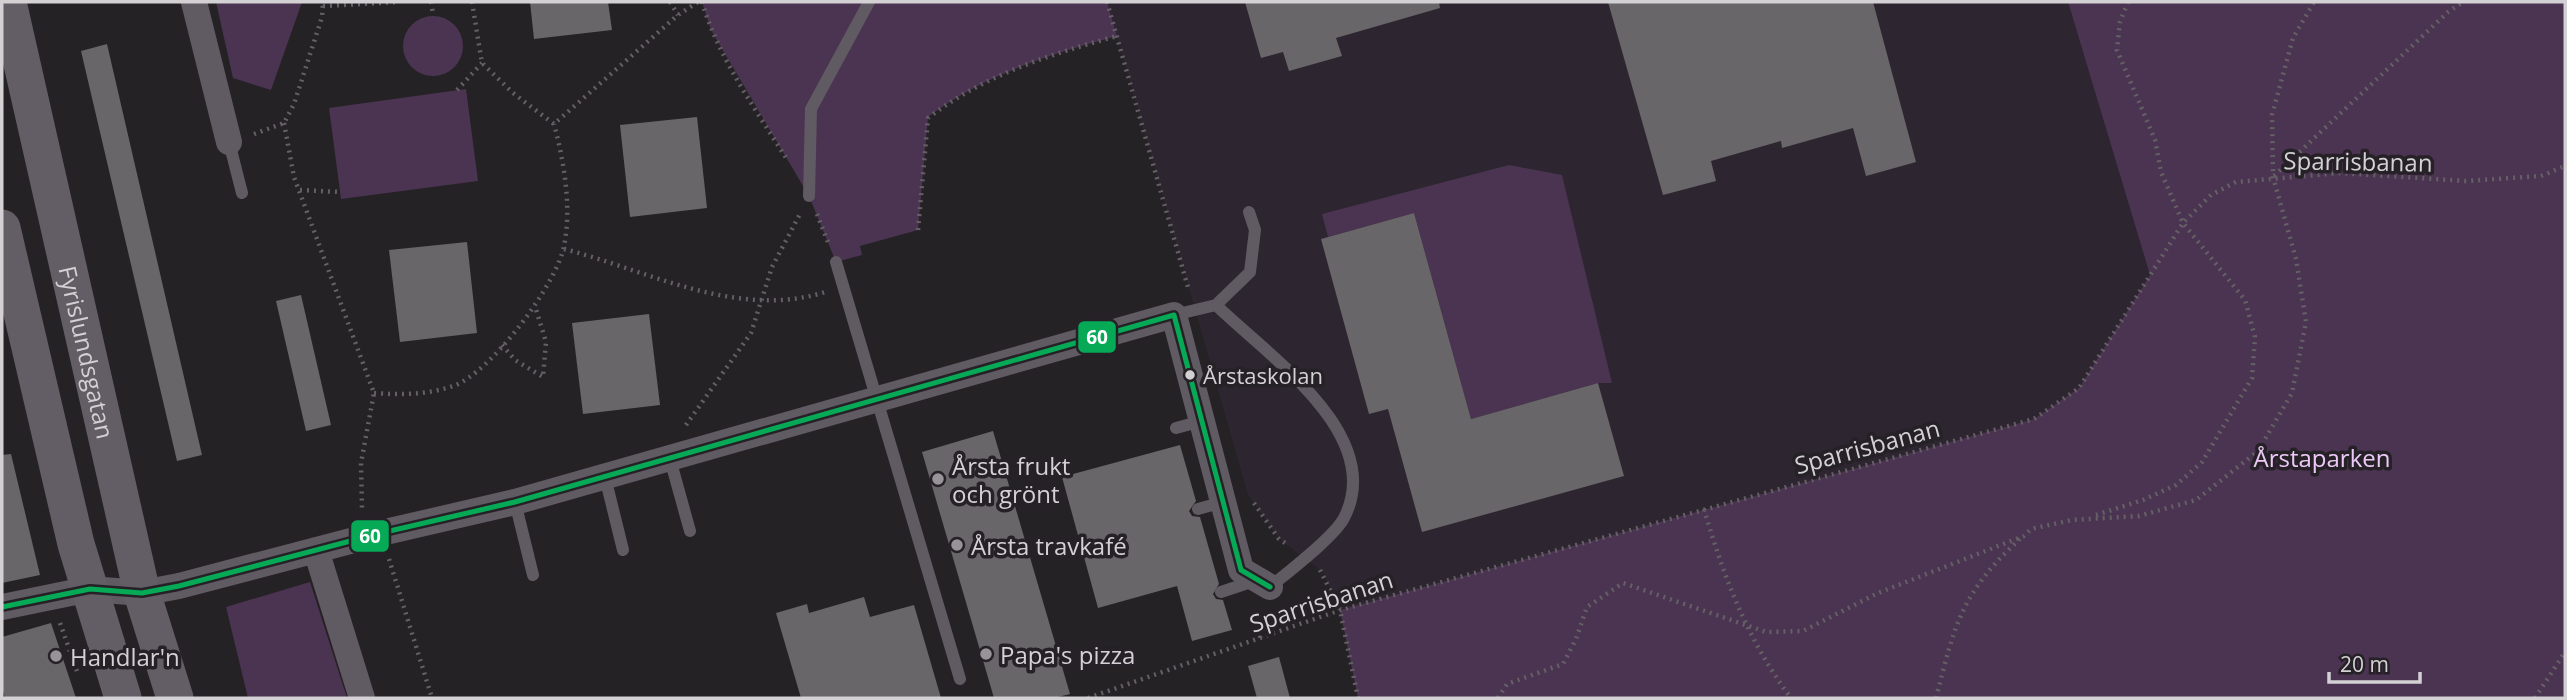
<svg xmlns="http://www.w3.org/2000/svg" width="2567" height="700" font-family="'Open Sans',sans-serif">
<rect width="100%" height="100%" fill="#242225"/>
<!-- built -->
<path fill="#2d252f" d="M 1107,2 L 2068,2 L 2150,275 L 2079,388 L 2034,419 L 1340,610 L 1323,572 L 1279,539 L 1248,495 Z"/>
<!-- green -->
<path fill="#4b3451" d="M 216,2 L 302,2 L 271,90 L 233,78 Z
M 702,2 L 1107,2 L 1117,36 C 1048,55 984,75 928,117 L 918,230 L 860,246 L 862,255 L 836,262 L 809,196 L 711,30 Z
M 2068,2 L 2565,2 L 2565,698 L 1358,698 L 1340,610 L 2034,419 L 2079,388 L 2150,275 Z
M403 46a30 30 0 1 1 60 0a30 30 0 1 1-60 0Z
M 466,89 L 478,181 L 341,199 L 329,108 Z
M 1509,165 L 1562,175 L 1612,383 L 1598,383 L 1471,419 L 1414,213 L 1328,237 L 1322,214 Z
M 310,582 L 347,698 L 248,698 L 226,607 Z"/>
<!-- building -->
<path fill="#686669" d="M 530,2 L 608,2 L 612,30 L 534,39 Z
M 1245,2 L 1439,2 L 1440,8 L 1336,38 L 1342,56 L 1289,71 L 1283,52 L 1261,58 Z
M 1608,2 L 1873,2 L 1916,162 L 1866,176 L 1853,128 L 1782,148 L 1781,141 L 1711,161 L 1716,181 L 1663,195 Z
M 107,44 L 202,455 L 177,461 L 81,51 Z
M 697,117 L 707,208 L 630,217 L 620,125 Z
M 1414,213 L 1471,419 L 1598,383 L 1624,476 L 1422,532 L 1388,409 L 1369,414 L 1321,239 Z
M 467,242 L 477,333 L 400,342 L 389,250 Z
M 301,295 L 331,425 L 306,431 L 276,301 Z
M 649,314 L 660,405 L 583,414 L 572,323 Z
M 993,431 L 1070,694 L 1054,698 L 994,698 L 922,452 Z
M 1180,445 L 1196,501 L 1189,511 L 1192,516 L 1200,517 L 1219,584 L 1213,594 L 1216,599 L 1223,600 L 1232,630 L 1192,641 L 1177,586 L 1098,608 L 1062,477 Z
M 11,454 L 40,575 L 2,583 L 2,455 Z
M 864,597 L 870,617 L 914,605 L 941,698 L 801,698 L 776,613 L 807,604 L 809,613 Z
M 51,623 L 76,698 L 5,698 L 2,687 L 2,637 Z
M 1279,657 L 1290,698 L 1257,698 L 1248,666 Z"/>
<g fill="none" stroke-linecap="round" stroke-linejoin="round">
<!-- path -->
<path stroke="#646065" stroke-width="4.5" stroke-dasharray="2 5" stroke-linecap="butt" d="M 431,2 L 433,14
M 472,2 L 482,63 L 513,93 L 554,124 L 678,15 L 698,2
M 670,2 L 678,15
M 702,2 C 719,59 756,110 788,161
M 1107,2 L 1189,291
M 323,6 L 400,2
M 457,90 L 482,63
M 284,123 L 294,177 L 374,393 L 361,463 L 362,509
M 254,134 L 284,123 L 294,104 L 322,17 L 323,2
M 2274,176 L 2448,12 L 2463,2
M 300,190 L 340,192
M 817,214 L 829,245
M 918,230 L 928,118 C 984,75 1048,55 1117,36
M 564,249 C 647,270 737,320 825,292
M 502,345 L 515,360 L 543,377 L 546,342 L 535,306
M 374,393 C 401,395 426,395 453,386 C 490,374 557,284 564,246 C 572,207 564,162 554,124
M 686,425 L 751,333 L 772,267 L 801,212
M 1254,503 L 1279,539 L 1288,545
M 1704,509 C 1724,578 1748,641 1791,698
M 2096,515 L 2143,500 L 2176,485 L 2202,462 L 2252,378 L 2255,337 L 2245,300 L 2183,223 L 2161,172 L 2155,140 L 2117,50 L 2120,22 L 2128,2
M 389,559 L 432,698
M 1320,570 L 1340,610 L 1358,698
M 60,623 L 78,674
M 1260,638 L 1263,611
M 1088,698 L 1340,610 L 2034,419 L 2079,388 L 2183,223 L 2211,195 L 2236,182 L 2340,173 L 2466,181 L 2541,176 L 2565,166
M 1498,698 L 1507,684 L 1563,664 L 1576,639 L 1587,607 L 1623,583 L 1766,632 L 1803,631 L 1878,593 L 2024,536 L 2031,529 L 2072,520 L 2139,516 L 2196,500 L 2258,451 L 2292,393 L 2306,322 L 2296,259 L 2273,177 L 2272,115 L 2293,38 L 2314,2
M 1936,698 C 1955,624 1961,593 2020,539
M 2535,698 L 2565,652"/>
<!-- service -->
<path stroke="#605a62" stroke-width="12" d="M 229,142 L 242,193
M 809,196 L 811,109 L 869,2
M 836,262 L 960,679
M 1216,305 C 1267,355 1387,435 1344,518 C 1334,537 1288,572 1270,587
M 1174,315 L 1216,305 L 1250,272 L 1255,230 L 1249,212
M 1176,428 L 1202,421
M 670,459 L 690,531
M 605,477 L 623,550
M 515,502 L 533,575
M 1198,509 L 1223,502
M 1221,592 L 1257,580"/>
<!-- minor -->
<path stroke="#605a62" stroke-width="26" d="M 194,2 L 229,142
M 316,550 L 362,698
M 2,607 L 90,589 L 142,593 L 179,586 L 381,533 L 515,502 L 1174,315 L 1241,570 L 1270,587"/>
<!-- secondary -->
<g stroke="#635d66" stroke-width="37">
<path id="s1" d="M 8,2 L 142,593 L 175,698"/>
<path d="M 2,228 L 76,544 L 123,698"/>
</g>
<!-- bus-1 casing -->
<g stroke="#252126" stroke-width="10">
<path id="bus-1" d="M 2,607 L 90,589 L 142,593 L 179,586 L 381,533 L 515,502 L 1174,315 L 1241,570 L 1270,587"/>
</g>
<!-- bus-1 -->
<use href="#bus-1" stroke="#06aa56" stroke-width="5"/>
</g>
<!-- markers -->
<circle fill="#d3d1d4" stroke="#252126" stroke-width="2.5" cx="1190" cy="375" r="6"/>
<g fill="#969497" stroke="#252126" stroke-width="2.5">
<circle cx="938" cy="479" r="7"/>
<circle cx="957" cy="545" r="7"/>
<circle cx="986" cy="654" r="7"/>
<circle cx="56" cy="656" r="7"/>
</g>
<g text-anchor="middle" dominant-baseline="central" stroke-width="7" stroke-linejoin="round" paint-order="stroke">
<!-- bus labels -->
<g font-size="22" fill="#d3d1d4" stroke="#252126" text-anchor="start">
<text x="1203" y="375">Årstaskolan</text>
</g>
<!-- street labels -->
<g font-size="24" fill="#d3d1d4" stroke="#252126">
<text transform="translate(2358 161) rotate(1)">Sparrisbanan</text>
<text stroke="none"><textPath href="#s1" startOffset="359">Fyrislundsgatan</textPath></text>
<text transform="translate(1867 446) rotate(-15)">Sparrisbanan</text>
<text transform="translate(1321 601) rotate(-18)">Sparrisbanan</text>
</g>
<!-- park labels -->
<g font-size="24" fill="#ecc8f7" stroke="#252126">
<text x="2322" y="457">Årstaparken</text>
</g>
<!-- poi labels -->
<g font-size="24" fill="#d3d1d4" stroke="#252126" text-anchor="start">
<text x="952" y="465">Årsta frukt<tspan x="952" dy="28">och grönt</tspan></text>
<text x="971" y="545">Årsta travkafé</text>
<text x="1000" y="654">Papa's pizza</text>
<text x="70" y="656">Handlar'n</text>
</g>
</g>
<g stroke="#252126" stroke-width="2.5">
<rect x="1077" y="320" width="40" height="34" rx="7" fill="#06aa56"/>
<rect x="350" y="519" width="40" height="34" rx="7" fill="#06aa56"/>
</g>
<g font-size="19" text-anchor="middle" font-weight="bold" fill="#fff">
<text x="1097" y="344">60</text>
<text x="370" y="543">60</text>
</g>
<!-- border -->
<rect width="2567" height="700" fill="none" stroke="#d3d1d4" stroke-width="7"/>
<!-- scale -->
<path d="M2329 672v10h91v-10" fill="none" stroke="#d3d1d4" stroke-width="3.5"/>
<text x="2340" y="672" font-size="21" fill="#d3d1d4" stroke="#252126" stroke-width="5" paint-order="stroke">20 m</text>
</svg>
